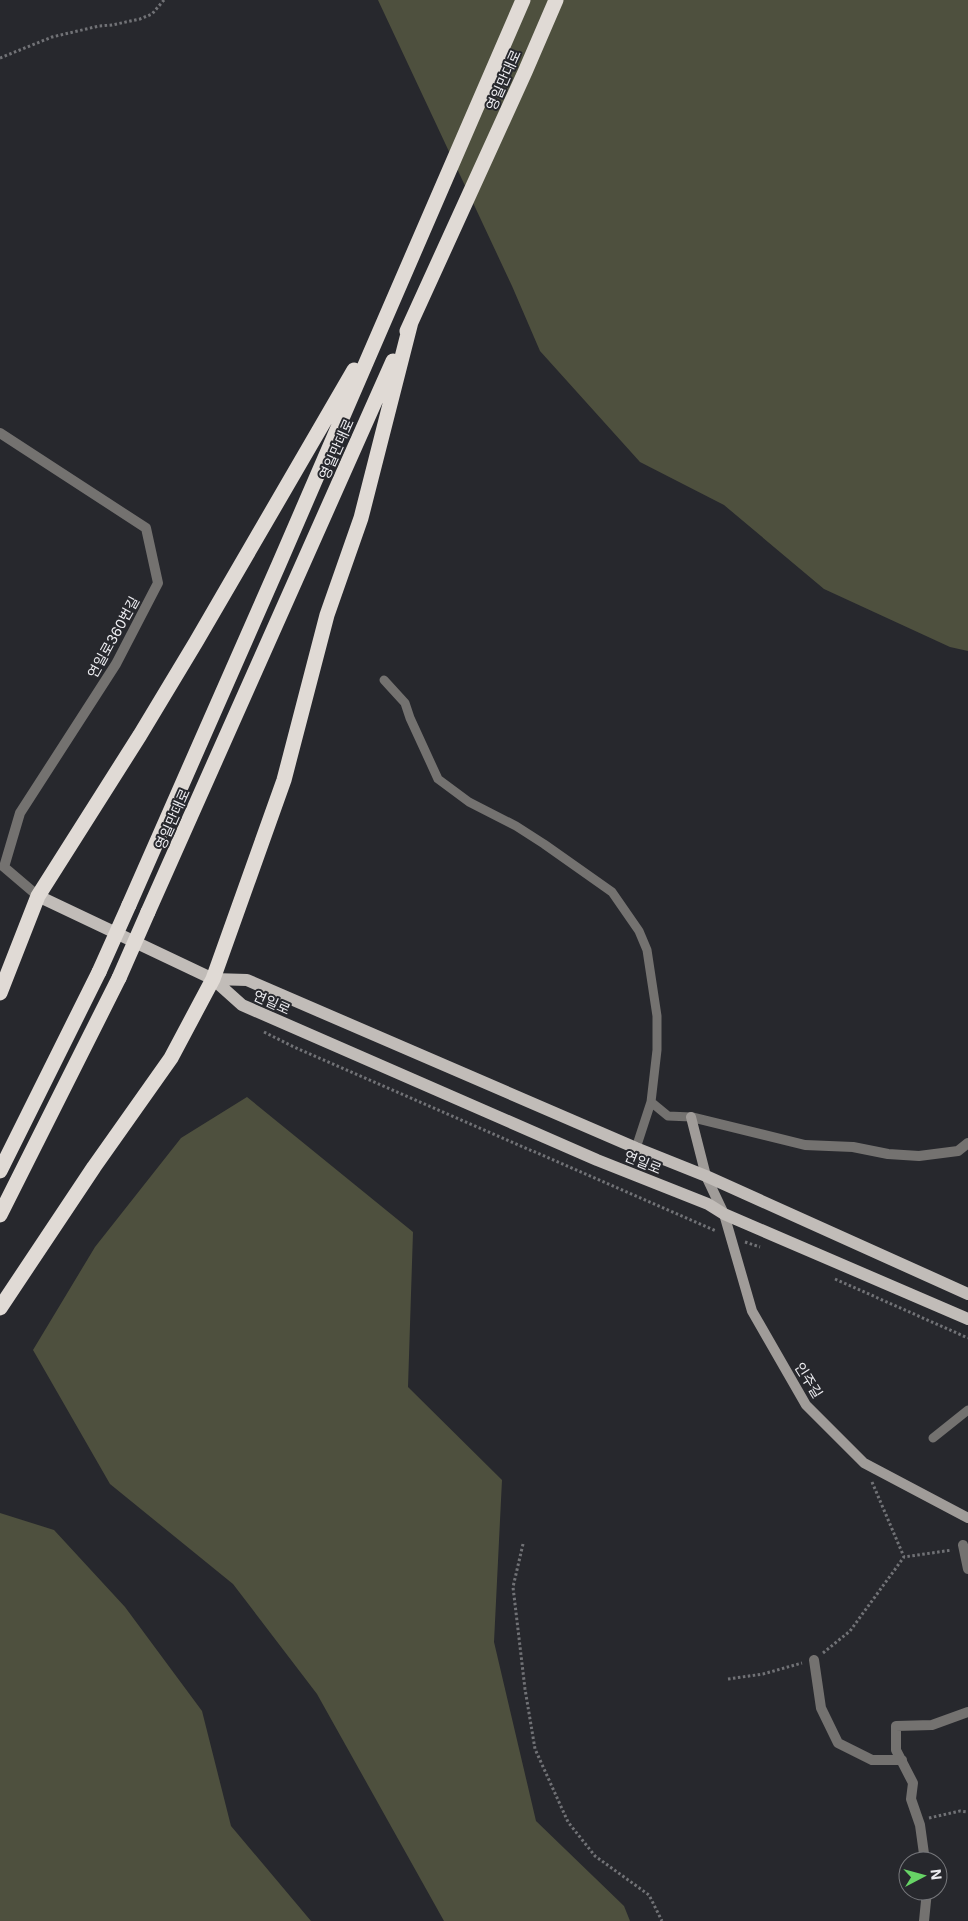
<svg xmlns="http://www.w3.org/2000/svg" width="968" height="1921" font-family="Inter,'Noto Sans KR',sans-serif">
<rect width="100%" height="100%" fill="#27282d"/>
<!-- green -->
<path fill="#4e503e" d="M 378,0 L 968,0 L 968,651 L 950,647 L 824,589 L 724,505 L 640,462 L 540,351 L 512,286 Z
M 247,1097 L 413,1232 L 408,1387 L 502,1480 L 494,1642 L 536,1821 L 624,1906 L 630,1921 L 444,1921 L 317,1694 L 233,1584 L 110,1484 L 33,1350 L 95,1247 L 181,1138 Z
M 0,1513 L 54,1530 L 125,1607 L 202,1711 L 231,1826 L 311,1921 L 0,1921 Z"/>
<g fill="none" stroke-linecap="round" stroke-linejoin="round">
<!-- path -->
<path stroke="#717276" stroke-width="3" stroke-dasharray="2.5 2.5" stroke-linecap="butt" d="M 0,58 L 52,37 L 99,26 L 112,25 L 140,19 L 152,14 L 164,0
M 264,1032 L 294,1047 L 716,1231
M 745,1242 L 760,1247
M 835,1279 L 968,1338
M 872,1482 L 904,1557 L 952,1550
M 523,1544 L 513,1587 L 525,1689 L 535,1749 L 568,1822 L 595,1856 L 649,1895 L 662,1921
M 823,1653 L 850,1631 L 904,1557
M 728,1679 L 763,1674 L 802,1663
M 929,1818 L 960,1811 L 968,1812"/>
<!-- lane -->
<path stroke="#747270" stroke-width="9" d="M 384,680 L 405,703 L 410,718 L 438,779 L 469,802 L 516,826 L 544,844 L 612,892 L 639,931 L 647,950 L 657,1016 L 657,1050 L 651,1102 L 636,1148
M 651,1102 L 668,1116 L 691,1117
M 933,1438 L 968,1410"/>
<!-- street -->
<path stroke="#747270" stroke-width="10" d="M 0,433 L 146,528 L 158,583 L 116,664 L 20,813 L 4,867 L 38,896
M 691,1117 L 805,1145 L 853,1147 L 888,1154 L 919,1156 L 958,1151 L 968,1143
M 963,1545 L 968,1569
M 814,1660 L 821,1708 L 838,1743 L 872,1760 L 902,1760
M 925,1861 L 920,1825 L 911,1799 L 913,1783 L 896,1750 L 896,1726 L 932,1725 L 968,1712
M 924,1921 L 927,1891"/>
<!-- secondary -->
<path stroke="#a09c99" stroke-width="10" d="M 691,1117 L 706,1176 L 724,1214 L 752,1311 L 806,1405 L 864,1463 L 968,1518"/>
<!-- primary -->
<path stroke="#c1bcb8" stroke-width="12" d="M 38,896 L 213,979
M 968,1294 L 706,1176 L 636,1148 L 247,980 L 213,979 L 242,1005 L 597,1160 L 708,1204 L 724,1214 L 968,1319"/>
<!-- highway -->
<path stroke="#e0dad5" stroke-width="15" d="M 407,331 L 525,72 L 556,0
M 129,905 L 279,564 L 523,0
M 148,912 L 393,361
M 0,993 L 38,896 L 140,735 L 196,642 L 354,370
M 0,1171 L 99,972
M 0,1215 L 119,978
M 0,1308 L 94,1167 L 171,1058 L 213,979 L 284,780 L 327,615 L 361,518 L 411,322"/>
<!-- highway-bridge -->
<path stroke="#e0dad5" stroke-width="15" d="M 99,972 L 129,905
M 119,978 L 148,912"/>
</g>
<g text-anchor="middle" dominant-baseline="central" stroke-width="4" stroke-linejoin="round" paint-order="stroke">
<!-- street labels -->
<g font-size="14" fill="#ededf1" stroke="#27282d">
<text transform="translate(503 80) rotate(-66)">영일만대로</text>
<text transform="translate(336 449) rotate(-66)">영일만대로</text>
<text transform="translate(113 637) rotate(-61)">연일로360번길</text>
<text transform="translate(172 819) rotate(-66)">영일만대로</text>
<text transform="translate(272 1002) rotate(24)">연일로</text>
<text transform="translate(643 1162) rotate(22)">연일로</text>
<text transform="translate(809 1380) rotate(58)">인주길</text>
</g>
</g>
<!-- north arrow -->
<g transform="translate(923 1876) rotate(84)"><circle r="24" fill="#27282d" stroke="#76777b"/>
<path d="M0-4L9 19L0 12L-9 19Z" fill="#67d466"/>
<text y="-8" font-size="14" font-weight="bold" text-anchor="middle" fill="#ededf1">N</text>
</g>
</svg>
